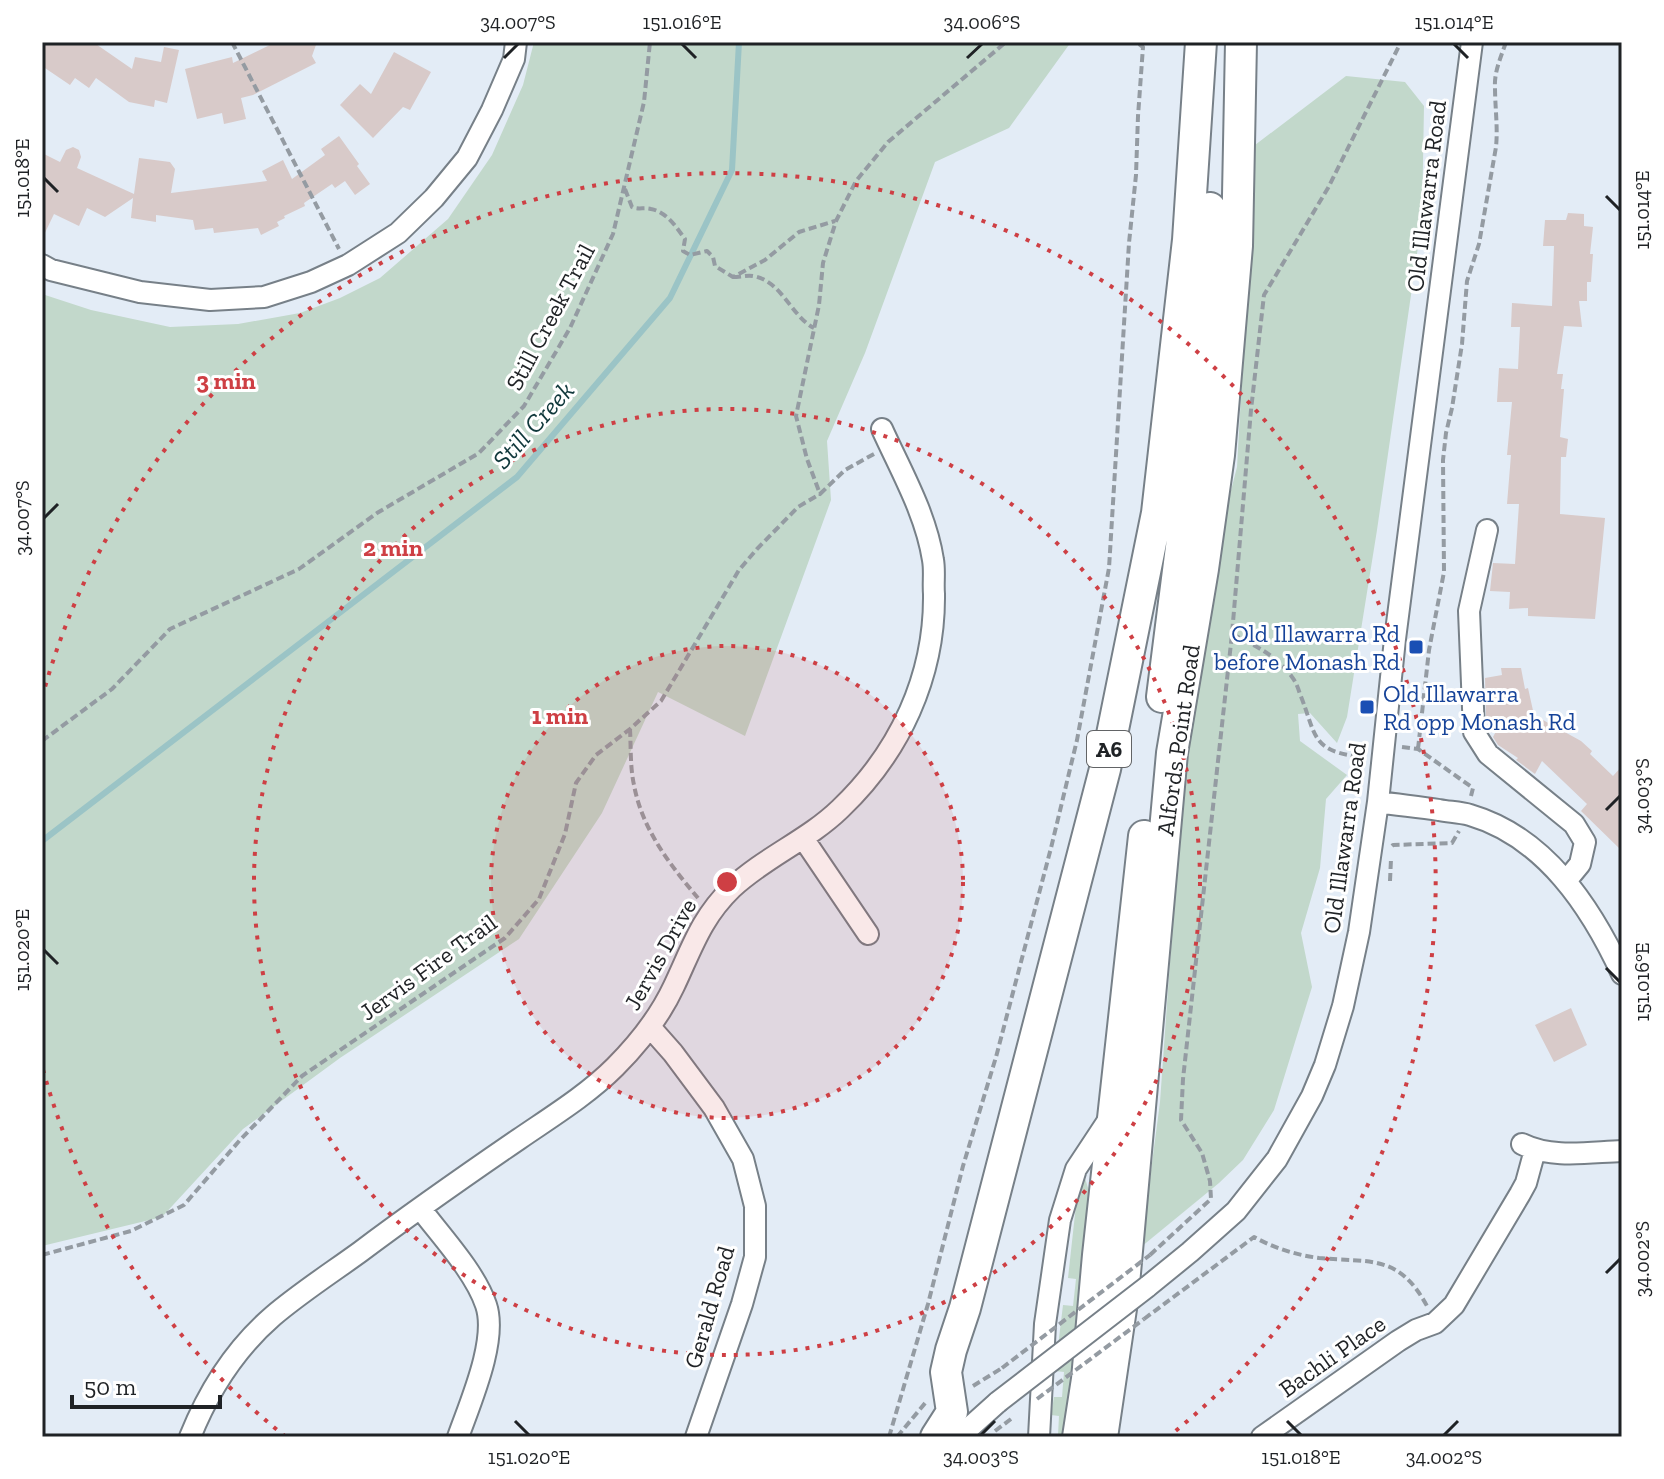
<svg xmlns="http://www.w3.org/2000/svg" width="1664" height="1479" font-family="'Zilla Slab',serif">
<rect width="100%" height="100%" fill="#e3ecf6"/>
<!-- green -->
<path fill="#c2d8cb" d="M 534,42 L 1071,42 L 1009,128 L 935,162 L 865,353 L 827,441 L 831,500 L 745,736 L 658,692 L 602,813 L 519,939 L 340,1058 L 243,1129 L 162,1217 L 42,1246 L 42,294 L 91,310 L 170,327 L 238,324 L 300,313 L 340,298 L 380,278 L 448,219 L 492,155 L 523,85 Z
M 1346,76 L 1405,82 L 1424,106 L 1422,219 L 1377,530 L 1347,717 L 1337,743 L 1310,713 L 1298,714 L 1300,741 L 1347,775 L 1326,799 L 1320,868 L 1301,933 L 1312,987 L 1274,1110 L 1243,1160 L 1219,1183 L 1141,1247 L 1160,1102 L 1184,766 L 1216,549 L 1237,467 L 1255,145 Z
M 1085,1178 L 1092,1201 L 1065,1437 L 1048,1437 L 1048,1434 L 1058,1435 L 1059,1416 L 1051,1415 L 1054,1397 L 1062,1397 L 1064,1372 L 1055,1371 L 1063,1305 L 1073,1306 L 1076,1279 L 1068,1278 L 1077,1196 Z"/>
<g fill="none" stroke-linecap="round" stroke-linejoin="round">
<!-- stream -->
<path stroke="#9bc4c6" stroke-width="6" d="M 42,841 L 517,477 L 670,298 L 732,170 L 739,42"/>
</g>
<!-- building -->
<path fill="#d8cac9" d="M 42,42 L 93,42 L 132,69 L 135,57 L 161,62 L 164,47 L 179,50 L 167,103 L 155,100 L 154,107 L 129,102 L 96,78 L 89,88 L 75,78 L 70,85 L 42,66 Z
M 276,42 L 317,42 L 312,56 L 316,63 L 253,95 L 241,98 L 246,119 L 224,124 L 222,113 L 197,119 L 185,69 L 232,57 L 233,63 Z
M 394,52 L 431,72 L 410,110 L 403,107 L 373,138 L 340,105 L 360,84 L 371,94 Z
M 339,136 L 359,164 L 357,166 L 370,184 L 355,195 L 345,181 L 335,188 L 332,184 L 304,203 L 305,206 L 284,216 L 285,218 L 277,222 L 279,226 L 261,235 L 258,228 L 214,233 L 213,228 L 195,230 L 193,220 L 156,215 L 156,222 L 131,218 L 133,198 L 105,217 L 87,208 L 79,226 L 54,214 L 42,239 L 42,153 L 60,162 L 66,150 L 73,147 L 79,150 L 81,157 L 77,168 L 134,194 L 139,158 L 170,162 L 175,169 L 171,193 L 267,181 L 262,171 L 283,160 L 292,179 L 325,155 L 321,149 Z
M 1568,213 L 1584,214 L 1584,226 L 1593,227 L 1590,254 L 1593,254 L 1591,282 L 1587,282 L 1587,301 L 1579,301 L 1582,327 L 1564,326 L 1557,374 L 1563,374 L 1561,389 L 1564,389 L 1560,437 L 1568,439 L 1566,457 L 1561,457 L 1560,514 L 1605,518 L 1595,619 L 1528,616 L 1528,608 L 1509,609 L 1510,592 L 1490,591 L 1493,563 L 1515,564 L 1519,504 L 1507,504 L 1511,455 L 1507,455 L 1512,402 L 1497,402 L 1499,368 L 1518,369 L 1520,327 L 1511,327 L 1512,303 L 1552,306 L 1554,246 L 1543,246 L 1545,220 L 1566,220 Z
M 1501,668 L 1521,668 L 1525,689 L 1528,688 L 1534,715 L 1581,741 L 1592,751 L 1590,754 L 1613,776 L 1622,766 L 1622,851 L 1581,811 L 1587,804 L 1542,761 L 1535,774 L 1516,760 L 1518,758 L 1498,745 L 1493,737 L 1504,716 L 1486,719 L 1485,678 L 1502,675 Z
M 1571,1008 L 1587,1045 L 1554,1062 L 1535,1025 Z"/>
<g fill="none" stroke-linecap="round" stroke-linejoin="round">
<!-- minor casing -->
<g stroke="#778088" stroke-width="24">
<path id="minor" d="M 42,265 L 51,270 L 140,292 L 210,300 L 264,297 L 311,282 L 348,265 L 398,233 L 434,198 L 467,158 L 492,110 L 514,59 L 516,42
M 1487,530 L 1469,611 L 1474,732 L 1488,754 L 1574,824 L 1585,842 L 1580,864 L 1566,881
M 1378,802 C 1399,805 1419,807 1439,810 C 1449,812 1460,812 1470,815 C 1545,837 1591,907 1622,974
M 803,838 L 868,934
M 650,1027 L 673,1053 L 714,1108 L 743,1159 L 755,1206 L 755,1257 L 742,1304 L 696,1437
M 1522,1144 C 1552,1159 1590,1152 1622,1151
M 420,1208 C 441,1236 475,1272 486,1305 C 498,1340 470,1403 458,1437
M 1147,1287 L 1190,1252 L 1236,1211 L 1277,1159 L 1312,1096 L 1325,1065 L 1343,1006 L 1359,932 L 1378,802 L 1395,639 L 1472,42
M 190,1437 C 208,1392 236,1348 273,1316 C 300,1293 331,1273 360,1252 C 412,1213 465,1176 519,1139 C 551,1117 587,1095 615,1067 C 639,1043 660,1016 674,986 C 692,948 701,918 732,888 C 765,857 808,840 840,809 C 900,752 935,676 934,594 C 933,583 935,571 933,560 C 926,514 901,471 882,429
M 959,1437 L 998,1402
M 1039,1437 L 1045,1324 L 1060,1220 L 1076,1169 L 1109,1119
M 1262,1437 L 1398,1341 L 1416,1330 L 1435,1323 L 1454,1305 L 1520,1194 L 1526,1183 L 1535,1150"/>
</g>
<!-- highway casing -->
<g stroke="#778088" stroke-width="34">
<path id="highway" d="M 1162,697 L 1196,429 L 1210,208
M 936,1437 L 952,1412 L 946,1372 L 951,1350 L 965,1308 L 1105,769 L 1157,513 L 1188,240 L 1201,42
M 1078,1437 L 1087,1379 L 1098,1255 L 1144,836
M 1102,1437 L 1123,1295 L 1172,753 L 1203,569 L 1219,455 L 1237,246 L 1241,42"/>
</g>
<!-- path -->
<path stroke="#949ba2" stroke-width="4" stroke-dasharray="8 4" stroke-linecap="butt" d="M 232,42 L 339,249
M 625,189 L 632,207 C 639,210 644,207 651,209 C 667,212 676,227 685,239 L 683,251 L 690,255 L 707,251 L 713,257 L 715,266 L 733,277 L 765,260 L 799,232 L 835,221
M 733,277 C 740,277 747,275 753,276 C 782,281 791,316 814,328
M 874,454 L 845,470 L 820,494 L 807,459 L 796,416 L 819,305 L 823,263 L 836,221 L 856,181 L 888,142 L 1006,42
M 1232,634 C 1257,647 1275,654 1292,677 C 1296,682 1298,688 1300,694 C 1317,736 1310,752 1364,757
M 630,729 C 631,747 630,767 634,785 C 642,829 670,865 698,898
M 42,741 L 112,689 L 170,629 L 299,569 L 377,513 L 479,453 L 524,406 L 570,328 L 613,234 L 644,102 L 650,42
M 1402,747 L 1418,749 L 1473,788 L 1471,796
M 1418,749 L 1429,650 L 1444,572 L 1443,460 L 1446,433 L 1452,408 L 1462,344 L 1467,281 L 1479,244 L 1496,147 C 1498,127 1495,108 1495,87 C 1494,72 1501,57 1506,42
M 1392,846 L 1393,845 L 1452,843 L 1459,831
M 1390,881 L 1391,859
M 42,1255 L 131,1231 L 184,1205 L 240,1140 L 302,1076 L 505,938 L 539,899 L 565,834 L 576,783 L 596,755 L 630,729 L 661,701 L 739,570 L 757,549 L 798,507 L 820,494
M 1150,1255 L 1211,1199 L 1210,1181 L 1202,1153 L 1181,1120 L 1183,1079 L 1232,634 L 1251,410 L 1264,295 L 1328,188 L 1401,42
M 1144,1319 L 1254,1237 C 1274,1248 1296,1255 1319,1258 C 1370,1263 1398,1253 1427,1306
M 973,1386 L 1002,1368
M 889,1437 L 928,1304 L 963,1166 L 996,1057 L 1051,848 L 1077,740 L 1109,568 L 1129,243 L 1136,175 L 1138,116 L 1143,47 L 1136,42
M 897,1437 L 926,1402"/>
<!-- minor -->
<use href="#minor" stroke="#fff" stroke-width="20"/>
<!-- highway -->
<use href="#highway" stroke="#fff" stroke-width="30"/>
<!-- minor-bridge casing -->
<g stroke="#778088" stroke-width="24" stroke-linecap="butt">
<path id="minor-bridge" d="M 998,1402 L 1147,1287"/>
</g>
<!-- path-bridge -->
<path stroke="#949ba2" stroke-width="4" stroke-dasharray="8 4" stroke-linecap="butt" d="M 1002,1368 L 1150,1255
M 1037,1399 L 1144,1319
M 995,1431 L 1011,1419"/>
<!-- minor-bridge -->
<use href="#minor-bridge" stroke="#fff" stroke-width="20"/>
</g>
<!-- ticks -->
<path fill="none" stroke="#1f2225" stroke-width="3" d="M 682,44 L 696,58M 1454,44 L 1468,58M 504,58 L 518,44M 967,58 L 982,44M 44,178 L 58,192M 1606,196 L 1620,210M 44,518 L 58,504M 1606,810 L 1620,796M 44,950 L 58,964M 1606,968 L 1620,982M 1606,1273 L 1620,1259M 515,1421 L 529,1435M 1287,1421 L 1301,1435M 981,1435 L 995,1421M 1444,1435 L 1458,1421"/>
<!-- distance rings -->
<circle cx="727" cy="882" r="236" fill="#ce3f44" fill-opacity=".12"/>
<g fill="none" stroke="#ce3f44" stroke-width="4" stroke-dasharray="4 8">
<circle cx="727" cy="882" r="236"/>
<circle cx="727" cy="882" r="473"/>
<path d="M286 1437A709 709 0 0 1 42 1066M42 698A709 709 0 1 1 1168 1437"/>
</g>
<!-- markers -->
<g fill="#1a4fb4" stroke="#fff" stroke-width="3">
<rect x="1408" y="639" width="16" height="16" rx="4"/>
<rect x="1359" y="699" width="16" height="16" rx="4"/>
</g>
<g text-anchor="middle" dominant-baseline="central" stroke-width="6" stroke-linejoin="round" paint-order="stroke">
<!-- shield labels -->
<rect fill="#fff" stroke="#626466" stroke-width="2" x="1087" y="731" width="44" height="36" rx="6"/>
<g font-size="22" font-weight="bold" fill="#1f2225">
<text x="1109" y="749">A6</text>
</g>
<!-- street labels -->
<g font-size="24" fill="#1f2225" stroke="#fff">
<text transform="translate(1426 196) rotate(-83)">Old Illawarra Road</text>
<text transform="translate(550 317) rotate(-62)">Still Creek Trail</text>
<text transform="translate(1178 740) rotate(-82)">Alfords Point Road</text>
<text transform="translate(1344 838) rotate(-82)">Old Illawarra Road</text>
<text transform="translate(660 954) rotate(-61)">Jervis Drive</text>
<text transform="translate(428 967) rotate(-36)">Jervis Fire Trail</text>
<text transform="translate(709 1307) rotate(-74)">Gerald Road</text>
<text transform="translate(1332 1356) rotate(-35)">Bachli Place</text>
</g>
<!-- transit labels -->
<g font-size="24" fill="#164399" stroke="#fff" text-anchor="end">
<text x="1400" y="633">Old Illawarra Rd<tspan x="1400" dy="28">before Monash Rd</tspan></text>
<text x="1383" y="693" text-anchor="start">Old Illawarra<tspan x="1383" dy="28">Rd opp Monash Rd</tspan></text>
</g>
<!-- water labels -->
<g font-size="26" font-style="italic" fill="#10383b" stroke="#fff">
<text transform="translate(533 425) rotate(-48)">Still Creek</text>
</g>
</g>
<circle cx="727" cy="882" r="12" fill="#ce3f44" stroke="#fff" stroke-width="4"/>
<g font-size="24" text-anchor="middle" font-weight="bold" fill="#ce3f44" stroke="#fff" stroke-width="6" stroke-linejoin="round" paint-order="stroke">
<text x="226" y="389">3 min</text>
<text x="393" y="556">2 min</text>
<text x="560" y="724">1 min</text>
</g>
<!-- border -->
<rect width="1664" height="1479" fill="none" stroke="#ffffff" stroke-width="88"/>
<!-- scale -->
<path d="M72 1395v12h148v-12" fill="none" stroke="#1f2225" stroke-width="4"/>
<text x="84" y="1395" font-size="24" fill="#1f2225" stroke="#ffffff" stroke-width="6" paint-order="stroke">50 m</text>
<rect x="44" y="44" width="1576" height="1391" fill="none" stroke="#1f2225" stroke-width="3"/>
<g font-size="20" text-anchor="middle" fill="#1f2225">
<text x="518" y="29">34.007°S</text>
<text x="682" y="29">151.016°E</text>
<text x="982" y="29">34.006°S</text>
<text x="1454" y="29">151.014°E</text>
<text transform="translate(22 178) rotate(-90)" y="7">151.018°E</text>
<text transform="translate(1642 210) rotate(-90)" y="7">151.014°E</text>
<text transform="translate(22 518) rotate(-90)" y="7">34.007°S</text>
<text transform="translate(1642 796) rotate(-90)" y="7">34.003°S</text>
<text transform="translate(22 950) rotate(-90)" y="7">151.020°E</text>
<text transform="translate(1642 982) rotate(-90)" y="7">151.016°E</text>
<text transform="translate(1642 1259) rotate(-90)" y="7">34.002°S</text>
<text x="529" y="1464">151.020°E</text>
<text x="981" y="1464">34.003°S</text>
<text x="1301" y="1464">151.018°E</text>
<text x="1444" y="1464">34.002°S</text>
</g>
</svg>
